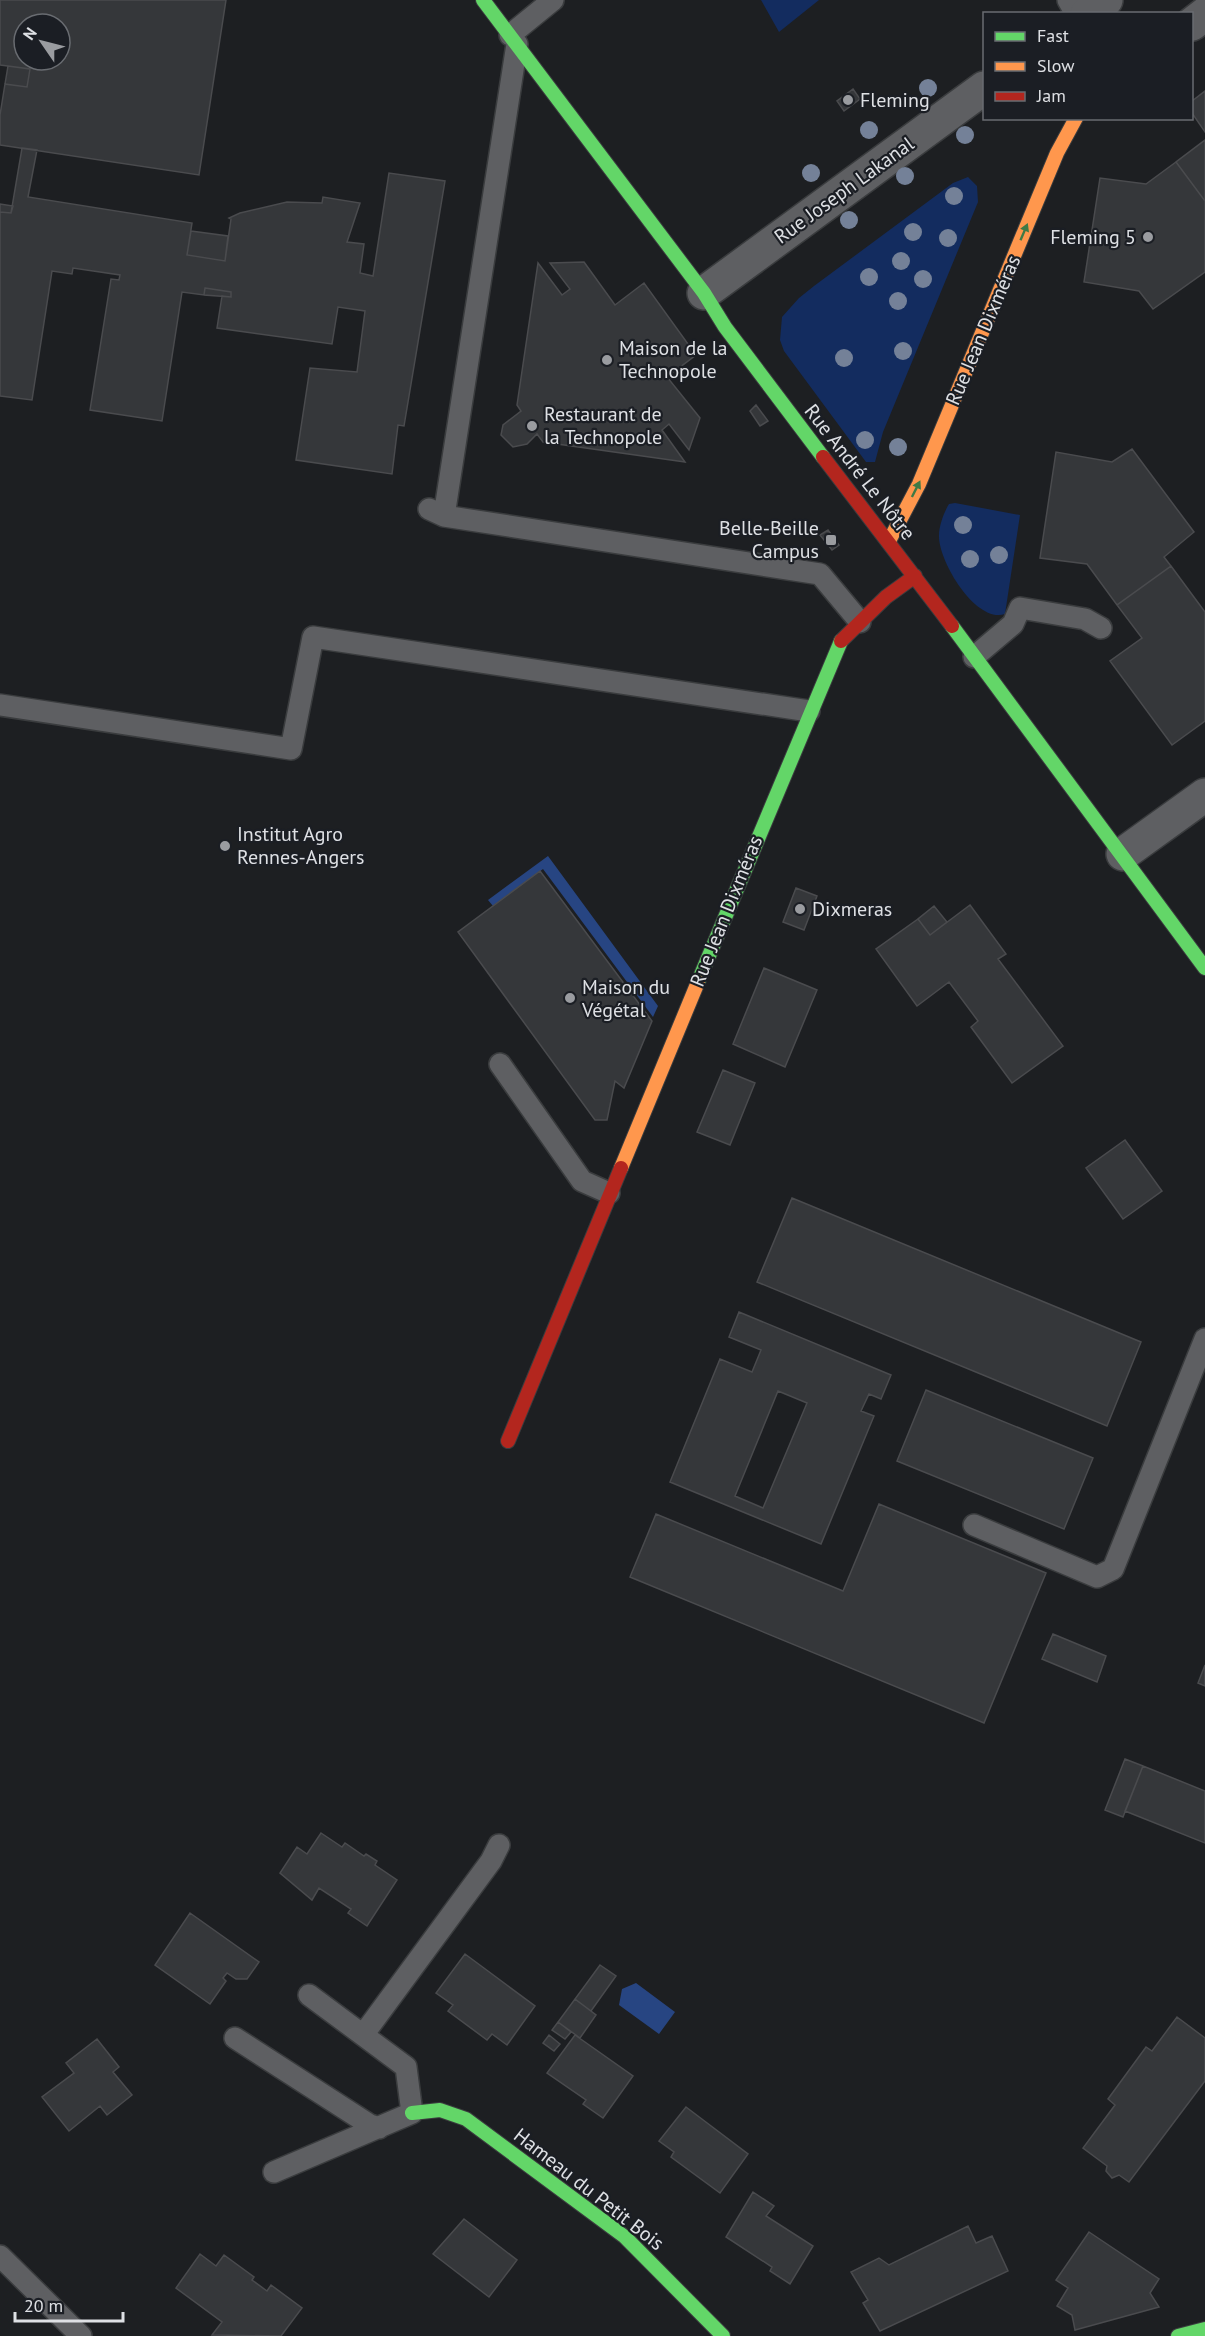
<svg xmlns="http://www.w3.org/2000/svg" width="1205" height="2336" font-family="'PT Sans',sans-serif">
<rect width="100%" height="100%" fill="#1d1f22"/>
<!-- green -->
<path fill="#132c5f" d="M 761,0 L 819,0 L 779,32 Z
M 968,177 L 977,186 L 978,202 L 883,432 L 875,462 L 866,462 L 784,351 L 780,340 L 782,317 L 799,298 L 814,286 L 953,183 Z
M 955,503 L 1020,515 L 1005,614 C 976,624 938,561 939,535 C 939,526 944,512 949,504 Z"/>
<!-- water -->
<path fill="#274582" d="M 548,856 L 658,1006 L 653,1017 L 543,869 L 493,906 L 488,900 Z
M 636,1983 L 675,2012 L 659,2034 L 619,2005 L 622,1989 Z"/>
<!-- building -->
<path fill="#35373a" stroke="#4a4b4e" stroke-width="1.5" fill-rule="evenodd" d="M 0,0 L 226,0 L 199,175 L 0,145 L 0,115 L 5,84 L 27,87 L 30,69 L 0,65 ZM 24,24 L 60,24 L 60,60 L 24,60 Z
M 8,66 L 30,69 L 27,87 L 5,84 Z
M 853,89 L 860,99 L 844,111 L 837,101 Z
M 1205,91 L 1205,132 L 1192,113 L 1192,101 Z
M 1205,140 L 1205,201 L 1176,162 Z
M 22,148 L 37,150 L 28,197 L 192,223 L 187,255 L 225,261 L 231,219 L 229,218 L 240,213 L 287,202 L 322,203 L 323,197 L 360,203 L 347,242 L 364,244 L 360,273 L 373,276 L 389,173 L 445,181 L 404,426 L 398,425 L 392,474 L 296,460 L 310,368 L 357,372 L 365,311 L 338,307 L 332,344 L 217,328 L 222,296 L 231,297 L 231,292 L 205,288 L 204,295 L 182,292 L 162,421 L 90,410 L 111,279 L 119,280 L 120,275 L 73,268 L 72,274 L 52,271 L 32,400 L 0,396 L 0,212 L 11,213 Z
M 1176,162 L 1205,201 L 1205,272 L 1153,309 L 1139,291 L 1084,282 L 1100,178 L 1146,184 Z
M 0,204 L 13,206 L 11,213 L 0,212 Z
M 191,231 L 228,236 L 225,261 L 187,255 Z
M 584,262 L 615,305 L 644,283 L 696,355 L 667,377 L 700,418 L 689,450 L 669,424 L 662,430 L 685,462 L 543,442 L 537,434 L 527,444 L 513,447 L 501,435 L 503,425 L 521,411 L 517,405 L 538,263 L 562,295 L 570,289 L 550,263 Z
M 205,288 L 231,292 L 231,297 L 204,295 Z
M 756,405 L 768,421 L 760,426 L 750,411 Z
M 1132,449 L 1194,532 L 1164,557 L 1171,566 L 1117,605 L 1087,564 L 1040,558 L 1056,452 L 1112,462 Z
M 828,530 L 839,545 L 832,550 L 820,535 Z
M 1171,566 L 1205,612 L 1205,721 L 1172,745 L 1110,661 L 1142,638 L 1117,605 Z
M 540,871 L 652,1021 L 624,1088 L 615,1081 L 607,1120 L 595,1120 L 458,932 Z
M 796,888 L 817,896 L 804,930 L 783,922 Z
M 970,905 L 1006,954 L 998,959 L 1063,1046 L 1012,1083 L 971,1027 L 978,1021 L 949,982 L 917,1006 L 876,949 L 918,919 L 930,935 Z
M 934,906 L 947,922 L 930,935 L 918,919 Z
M 764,968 L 817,990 L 785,1067 L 733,1044 Z
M 723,1070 L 755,1083 L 730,1145 L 697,1132 Z
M 1125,1140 L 1162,1191 L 1123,1219 L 1086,1168 Z
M 792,1198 L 1141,1342 L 1107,1426 L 757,1282 Z
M 739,1312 L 891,1375 L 881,1399 L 869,1394 L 861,1411 L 874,1416 L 821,1544 L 670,1482 L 720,1359 L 752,1372 L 761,1350 L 729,1337 ZM 778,1391 L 807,1403 L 763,1508 L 735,1496 Z
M 926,1390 L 1093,1458 L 1064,1529 L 897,1461 Z
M 879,1504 L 1046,1573 L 984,1723 L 630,1577 L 656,1514 L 843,1591 Z
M 1053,1634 L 1106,1656 L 1097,1682 L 1042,1659 Z
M 1205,1665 L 1205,1686 L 1198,1683 Z
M 1125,1759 L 1143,1766 L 1123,1817 L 1105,1810 Z
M 1143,1766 L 1205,1791 L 1205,1843 L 1125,1811 Z
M 321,1833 L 342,1847 L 345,1843 L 364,1856 L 366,1854 L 377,1861 L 375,1865 L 397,1880 L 367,1926 L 348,1913 L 351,1909 L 319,1888 L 312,1900 L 280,1873 L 297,1847 L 307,1854 Z
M 190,1913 L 259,1962 L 247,1979 L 236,1979 L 227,1973 L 223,1978 L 226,1981 L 210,2004 L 155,1965 Z
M 465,1954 L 535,2006 L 507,2045 L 492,2034 L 487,2040 L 448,2011 L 453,2005 L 436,1993 Z
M 600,1965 L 616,1976 L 591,2011 L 575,1999 Z
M 575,1999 L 596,2015 L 580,2038 L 558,2022 Z
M 1177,2017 L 1205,2038 L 1205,2081 L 1129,2182 L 1119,2175 L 1112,2178 L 1106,2171 L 1107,2166 L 1083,2148 L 1115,2105 L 1108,2099 L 1146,2047 L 1152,2051 Z
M 558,2022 L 571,2032 L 565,2039 L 552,2030 Z
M 549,2035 L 560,2044 L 554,2051 L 543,2043 Z
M 575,2035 L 633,2076 L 603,2118 L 583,2104 L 586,2100 L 547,2073 Z
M 97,2039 L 119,2067 L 113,2072 L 132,2095 L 107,2115 L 100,2106 L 69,2131 L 42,2097 L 74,2073 L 66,2063 Z
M 686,2107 L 748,2154 L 720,2193 L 671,2157 L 674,2152 L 659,2141 Z
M 753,2192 L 774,2206 L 766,2216 L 813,2246 L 790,2284 L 770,2271 L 772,2267 L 726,2237 Z
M 464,2219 L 517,2260 L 489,2297 L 433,2254 Z
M 968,2226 L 976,2243 L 992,2236 L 1008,2271 L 880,2331 L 863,2303 L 868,2300 L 851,2272 L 879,2258 L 889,2265 Z
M 1089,2232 L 1159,2279 L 1150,2293 L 1159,2307 L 1075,2330 L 1072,2315 L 1057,2306 L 1068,2288 L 1056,2280 Z
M 200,2254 L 216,2266 L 224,2255 L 254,2277 L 252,2280 L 267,2291 L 271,2285 L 302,2308 L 281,2336 L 212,2335 L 222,2322 L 176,2288 Z"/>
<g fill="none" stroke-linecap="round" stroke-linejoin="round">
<!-- lane casing -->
<g stroke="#3a3c3e" stroke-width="24">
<path id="lane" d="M 1068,0 L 1076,14
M 510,35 L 553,0
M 429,509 L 444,516 L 820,574 L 860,622
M 444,516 L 517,44
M 974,657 L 1013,624 L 1020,608 L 1085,619 L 1101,628
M 0,705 L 291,749 L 313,637 L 809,711
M 500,1064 L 582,1181 L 609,1193
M 974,1525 L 1097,1577 L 1113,1569 L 1205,1339
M 363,2035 L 491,1861 L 499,1845
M 235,2038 L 370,2125 L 379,2128
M 274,2172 L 412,2113 L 406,2067 L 309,1995
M 0,2256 L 81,2336"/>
</g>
<!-- street casing -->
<g stroke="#3a3c3e" stroke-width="36">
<path id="street" d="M 1087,14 L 1106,0
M 1192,24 L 1205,14
M 704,293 L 984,88
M 1123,854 L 1205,795"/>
</g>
<!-- fast casing -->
<g stroke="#3a3c3e" stroke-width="16">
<path id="fast" d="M 483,0 L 704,293 L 725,327 L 823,457
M 952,626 L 1205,968
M 698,982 L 841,641
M 412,2113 L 440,2110 L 466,2119 L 625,2237 L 723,2336
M 1178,2336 L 1205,2329"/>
</g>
<!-- slow casing -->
<g stroke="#3a3c3e" stroke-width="16">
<path id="slow" d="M 889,541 L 919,484 L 1057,153 L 1076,118
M 621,1168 L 698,982"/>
</g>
<!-- jam casing -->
<g stroke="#3a3c3e" stroke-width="16">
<path id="jam" d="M 823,457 L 952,626
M 841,641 L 886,597 L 915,576
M 508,1441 L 621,1168"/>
</g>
<!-- lane -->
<use href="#lane" stroke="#5e5f62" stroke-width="21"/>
<!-- street -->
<use href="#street" stroke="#5e5f62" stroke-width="33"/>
<!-- fast -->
<use href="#fast" stroke="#63d668" stroke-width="14"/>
<!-- slow -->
<use href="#slow" stroke="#ff974d" stroke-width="14"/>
<!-- jam -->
<use href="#jam" stroke="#b3261e" stroke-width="14"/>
</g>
<!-- trees -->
<g fill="#748198">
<circle cx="928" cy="88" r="9"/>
<circle cx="869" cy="130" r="9"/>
<circle cx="965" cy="135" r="9"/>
<circle cx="811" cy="173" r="9"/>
<circle cx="905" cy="176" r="9"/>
<circle cx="954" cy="196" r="9"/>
<circle cx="849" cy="220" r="9"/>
<circle cx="913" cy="232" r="9"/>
<circle cx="948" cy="238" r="9"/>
<circle cx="901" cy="261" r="9"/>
<circle cx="869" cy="277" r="9"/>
<circle cx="923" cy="279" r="9"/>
<circle cx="898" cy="301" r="9"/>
<circle cx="903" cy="351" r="9"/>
<circle cx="844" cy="358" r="9"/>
<circle cx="865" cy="440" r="9"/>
<circle cx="898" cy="447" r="9"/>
<circle cx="963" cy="525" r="9"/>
<circle cx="999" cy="555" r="9"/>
<circle cx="970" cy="559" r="9"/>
</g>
<!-- one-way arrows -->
<defs><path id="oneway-solid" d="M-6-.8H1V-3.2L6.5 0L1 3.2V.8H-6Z" transform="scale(1.5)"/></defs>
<g fill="#3f7a46">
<use href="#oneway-solid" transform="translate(1024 232) rotate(-67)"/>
<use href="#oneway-solid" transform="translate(916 489) rotate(-63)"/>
</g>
<!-- markers -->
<g fill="#9a9ca0" stroke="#1b1e24" stroke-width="2">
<circle cx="848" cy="100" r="6"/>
<circle cx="1148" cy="237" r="6"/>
<circle cx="607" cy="360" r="6"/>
<circle cx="532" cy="426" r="6"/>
<rect x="825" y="534" width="12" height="12" rx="3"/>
<circle cx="225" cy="846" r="6"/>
<circle cx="800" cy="909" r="6"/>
<circle cx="570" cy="998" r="6"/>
</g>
<g text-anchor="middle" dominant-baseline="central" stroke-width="4.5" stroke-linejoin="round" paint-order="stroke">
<!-- poi labels -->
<g font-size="20" fill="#dee0e4" stroke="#1b1e24" text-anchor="start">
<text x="860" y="100">Fleming</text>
<text x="1136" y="237" text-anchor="end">Fleming 5</text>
<text x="619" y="348">Maison de la<tspan x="619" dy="23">Technopole</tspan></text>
<text x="544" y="414">Restaurant de<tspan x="544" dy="23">la Technopole</tspan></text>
<text x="819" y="528" text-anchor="end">Belle-Beille<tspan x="819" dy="23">Campus</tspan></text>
<text x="237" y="834">Institut Agro<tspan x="237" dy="23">Rennes-Angers</tspan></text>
<text x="812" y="909">Dixmeras</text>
<text x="582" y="987">Maison du<tspan x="582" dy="23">Végétal</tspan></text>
</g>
<!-- street labels -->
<g font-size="20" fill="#dee0e4" stroke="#1b1e24">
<text transform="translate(844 190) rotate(-36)">Rue Joseph Lakanal</text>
<text transform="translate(983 330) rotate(-67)">Rue Jean Dixméras</text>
<text transform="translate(860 472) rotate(52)">Rue André Le Nôtre</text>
<text transform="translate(726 911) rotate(-68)">Rue Jean Dixméras</text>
<text transform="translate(589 2189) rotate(38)">Hameau du Petit Bois</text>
</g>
</g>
<!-- legend -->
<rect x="983" y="12" width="210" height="108" fill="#1b1e24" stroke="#696c71" stroke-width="1.5"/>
<rect x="995" y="32" width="30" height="9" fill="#63d668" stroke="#696c71" stroke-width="1.5"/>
<text x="1037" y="42" font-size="18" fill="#dee0e4">Fast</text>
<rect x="995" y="62" width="30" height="9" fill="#ff974d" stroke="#696c71" stroke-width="1.5"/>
<text x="1037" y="72" font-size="18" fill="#dee0e4">Slow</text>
<rect x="995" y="92" width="30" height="9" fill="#b3261e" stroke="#696c71" stroke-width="1.5"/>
<text x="1037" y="102" font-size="18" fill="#dee0e4">Jam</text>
<!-- north arrow -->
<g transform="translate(42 42) rotate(305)"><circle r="28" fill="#1b1e24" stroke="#696c71" stroke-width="1.5"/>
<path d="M0-4.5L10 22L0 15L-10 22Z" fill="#9a9ca0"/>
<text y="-9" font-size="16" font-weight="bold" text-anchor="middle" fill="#dee0e4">N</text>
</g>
<!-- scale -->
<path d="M15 2312v9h108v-9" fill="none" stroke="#dee0e4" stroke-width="3"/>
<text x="24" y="2312" font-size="18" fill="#dee0e4" stroke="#1b1e24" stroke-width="4.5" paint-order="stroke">20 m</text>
</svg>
